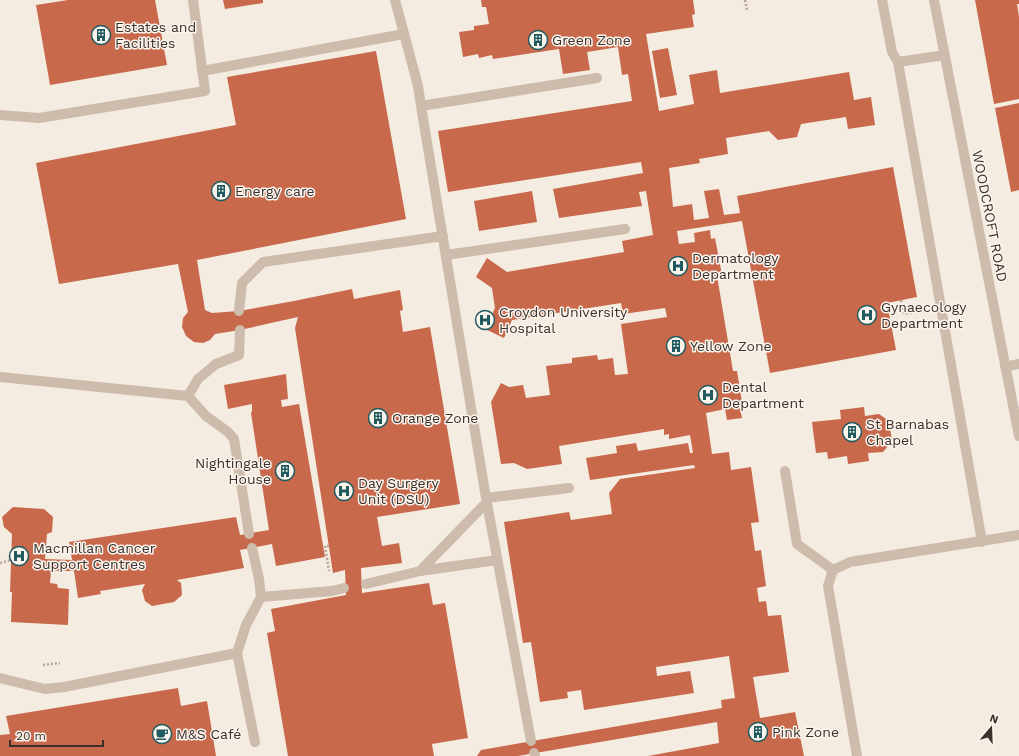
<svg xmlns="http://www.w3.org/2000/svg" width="1019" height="756" font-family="'Work Sans',sans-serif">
<rect width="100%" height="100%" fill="#f4ebe1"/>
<!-- building -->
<path fill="#c8694b" d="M 68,0 L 155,0 L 167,65 L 50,85 L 36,5 Z
M 223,0 L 263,0 L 263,3 L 225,9 Z
M 481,0 L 693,0 L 695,14 L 692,15 L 694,27 L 646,34 L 659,111 L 694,104 L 689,75 L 717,70 L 720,93 L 849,72 L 854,100 L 871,97 L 875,125 L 848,129 L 846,117 L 801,124 L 797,137 L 778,140 L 769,131 L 726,138 L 728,154 L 699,159 L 700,163 L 669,168 L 673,207 L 692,204 L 694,220 L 709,218 L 704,191 L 719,189 L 724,215 L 740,213 L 737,196 L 893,167 L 917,297 L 887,303 L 896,350 L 770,373 L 742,221 L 677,231 L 679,244 L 695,242 L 694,233 L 710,230 L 711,239 L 715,238 L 722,275 L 717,276 L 733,371 L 737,371 L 743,408 L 740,408 L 742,418 L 727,420 L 725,409 L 706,413 L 712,454 L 729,452 L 731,470 L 751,467 L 759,522 L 751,523 L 755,551 L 761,550 L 766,586 L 757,588 L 759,602 L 766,601 L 768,616 L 781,615 L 789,672 L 753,677 L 760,718 L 795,712 L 804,756 L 648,756 L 719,743 L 717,722 L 518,756 L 477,756 L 481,750 L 722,708 L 721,700 L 735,698 L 729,656 L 656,667 L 657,676 L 690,671 L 694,693 L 584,710 L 581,690 L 567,692 L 568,698 L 540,702 L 531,642 L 523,643 L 504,522 L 569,512 L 571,520 L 612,514 L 609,493 L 620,479 L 695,468 L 694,465 L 590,480 L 586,458 L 617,453 L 616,446 L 636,443 L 638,451 L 688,443 L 690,453 L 693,453 L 690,435 L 669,439 L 669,434 L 664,435 L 664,429 L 559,446 L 562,464 L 527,469 L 514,463 L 501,464 L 491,402 L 501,383 L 509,387 L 523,385 L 526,398 L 550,395 L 546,366 L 572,363 L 572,358 L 597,355 L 598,360 L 613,358 L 615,375 L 628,374 L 621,324 L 667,317 L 665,308 L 623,314 L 621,303 L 512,320 L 504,338 L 485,329 L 495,308 L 492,288 L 476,277 L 487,258 L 507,272 L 624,252 L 622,241 L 653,235 L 646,191 L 639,192 L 642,206 L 559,218 L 553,189 L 643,173 L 641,162 L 448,192 L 438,131 L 632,101 L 628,74 L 622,75 L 618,47 L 587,52 L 590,70 L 563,74 L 559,49 L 493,59 L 492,55 L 479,58 L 478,54 L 463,57 L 459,32 L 474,30 L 474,26 L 489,24 L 486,7 L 482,7 Z
M 975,0 L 1019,0 L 1019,4 L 1017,4 L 1019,17 L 1019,99 L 994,104 Z
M 668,48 L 677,95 L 660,98 L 652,51 Z
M 376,51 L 406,219 L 197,260 L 205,310 L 212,313 L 239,311 L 294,301 L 352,289 L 354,299 L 400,290 L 403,310 L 400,311 L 403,332 L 430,327 L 460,504 L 377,517 L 382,546 L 399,543 L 402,563 L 361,568 L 362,593 L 429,583 L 433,605 L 445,603 L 468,738 L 432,744 L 434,756 L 288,756 L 267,633 L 275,631 L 271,609 L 346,595 L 345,570 L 333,573 L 295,328 L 298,317 L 240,330 L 215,334 L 210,340 L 203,343 L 194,342 L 186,336 L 182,327 L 183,318 L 188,312 L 178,264 L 59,284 L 36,163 L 236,125 L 227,77 Z
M 1019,103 L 1019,190 L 1011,192 L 995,108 Z
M 532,191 L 537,222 L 479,231 L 474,201 Z
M 286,374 L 288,399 L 281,400 L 282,407 L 299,404 L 325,557 L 276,566 L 272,544 L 240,550 L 244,568 L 177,580 L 181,583 L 182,595 L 174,602 L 152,606 L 145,601 L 142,590 L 145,584 L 100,591 L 101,594 L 78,598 L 74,571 L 51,571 L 50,583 L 57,584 L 58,588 L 69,589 L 68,625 L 11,622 L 12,592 L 10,592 L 12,534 L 4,527 L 2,517 L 13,507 L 44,509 L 53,517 L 52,532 L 47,534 L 45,559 L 72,560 L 69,542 L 236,517 L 240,535 L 269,530 L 251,413 L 252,411 L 252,404 L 228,409 L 224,385 Z
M 864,407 L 865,416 L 879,414 L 889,421 L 892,441 L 883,452 L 868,453 L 869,461 L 848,464 L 847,456 L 828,459 L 827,452 L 816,453 L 812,422 L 841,419 L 840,410 Z
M 178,688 L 181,706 L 207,701 L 216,756 L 0,756 L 0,735 L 10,734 L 6,716 Z"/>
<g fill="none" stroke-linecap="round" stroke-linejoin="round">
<!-- path -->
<path stroke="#b9a596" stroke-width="2.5" stroke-dasharray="2 2" stroke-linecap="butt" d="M 745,0 L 747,10
M 901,300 L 904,314 L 921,311
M 329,546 L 325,546 L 329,571
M 0,563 L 11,560
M 43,665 L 60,663"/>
<!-- service -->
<path stroke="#cdbbac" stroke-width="10" d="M 395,0 L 418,86 L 421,106 L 486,498 L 531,741
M 882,0 L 892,52 L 898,62 L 982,542
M 898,62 L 945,55
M 202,71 L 404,34
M 421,106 L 597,78
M 0,115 L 39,118 L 205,91 L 193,0
M 446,255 L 625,229
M 239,311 L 242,283 L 263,262 L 443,236
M 0,377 L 188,396 L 206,416 L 228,432 L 234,439 L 249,534
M 188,396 L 198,379 L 216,364 L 239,355 L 240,330
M 785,471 L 797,544 L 833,570
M 486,498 L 569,488
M 420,571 L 487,502
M 366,584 L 420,571 L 497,560
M 261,597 L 332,591 L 344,588
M 237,653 L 255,742
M 0,678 L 45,689 L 64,687 L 237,653 L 246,625 L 261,597 L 259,579 L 252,548
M 534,753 L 535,756
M 857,756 L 828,586 L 833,570 L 850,562 L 1019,535"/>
<!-- minor -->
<path stroke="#cdbbac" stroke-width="10" d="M 934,0 L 1019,436
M 1005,367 L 1019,364"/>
</g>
<!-- icons -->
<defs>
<g id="building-ring" transform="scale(1)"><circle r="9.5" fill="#fbf5ee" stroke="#1f5a5e" stroke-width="1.5"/><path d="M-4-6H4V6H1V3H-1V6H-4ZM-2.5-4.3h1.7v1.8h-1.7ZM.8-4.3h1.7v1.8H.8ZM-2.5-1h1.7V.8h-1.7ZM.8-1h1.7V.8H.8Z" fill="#1f5a5e"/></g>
<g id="hospital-ring" transform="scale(1)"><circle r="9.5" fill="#fbf5ee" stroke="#1f5a5e" stroke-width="1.5"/><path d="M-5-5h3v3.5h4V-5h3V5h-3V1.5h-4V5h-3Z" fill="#1f5a5e"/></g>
<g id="cafe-ring" transform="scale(1)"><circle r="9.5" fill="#fbf5ee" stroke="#1f5a5e" stroke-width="1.5"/><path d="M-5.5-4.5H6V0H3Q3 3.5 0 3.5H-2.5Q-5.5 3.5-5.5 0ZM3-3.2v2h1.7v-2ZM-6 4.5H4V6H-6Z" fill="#1f5a5e"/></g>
</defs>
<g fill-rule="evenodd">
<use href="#building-ring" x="101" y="35"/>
<use href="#building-ring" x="538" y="40"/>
<use href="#building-ring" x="221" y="191"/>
<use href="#hospital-ring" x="678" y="266"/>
<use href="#hospital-ring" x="867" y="315"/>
<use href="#hospital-ring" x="485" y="320"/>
<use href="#building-ring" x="676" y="346"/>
<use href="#hospital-ring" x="708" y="395"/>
<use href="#building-ring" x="378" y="418"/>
<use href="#building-ring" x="852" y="432"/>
<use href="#building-ring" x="285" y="471"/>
<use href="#hospital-ring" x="344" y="491"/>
<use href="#hospital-ring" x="19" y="556"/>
<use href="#building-ring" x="758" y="732"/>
<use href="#cafe-ring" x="162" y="734"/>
</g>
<g text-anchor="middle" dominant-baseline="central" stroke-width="3" stroke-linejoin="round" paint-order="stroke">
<!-- poi labels -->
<g font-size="14" fill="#3b302b" stroke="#fbf5ee" text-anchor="start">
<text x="115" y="27">Estates and<tspan x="115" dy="16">Facilities</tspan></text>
<text x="552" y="40">Green Zone</text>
<text x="235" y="191">Energy care</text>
<text x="692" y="258">Dermatology<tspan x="692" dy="16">Department</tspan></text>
<text x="881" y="307">Gynaecology<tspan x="881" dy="16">Department</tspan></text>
<text x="499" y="312">Croydon University<tspan x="499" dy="16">Hospital</tspan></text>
<text x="690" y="346">Yellow Zone</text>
<text x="722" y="387">Dental<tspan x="722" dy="16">Department</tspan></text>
<text x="392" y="418">Orange Zone</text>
<text x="866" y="424">St Barnabas<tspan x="866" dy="16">Chapel</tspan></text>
<text x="271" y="463" text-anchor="end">Nightingale<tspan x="271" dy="16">House</tspan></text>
<text x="358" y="483">Day Surgery<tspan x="358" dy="16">Unit (DSU)</tspan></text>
<text x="33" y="548">Macmillan Cancer<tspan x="33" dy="16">Support Centres</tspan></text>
<text x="772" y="732">Pink Zone</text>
<text x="176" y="734">M&amp;S Café</text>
</g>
<!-- street labels -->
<g font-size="14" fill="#3b302b" stroke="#fbf5ee">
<text transform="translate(990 216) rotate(79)">WOODCROFT ROAD</text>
</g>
</g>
<!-- north arrow -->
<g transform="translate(991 728) rotate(19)" stroke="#fbf5ee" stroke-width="3" paint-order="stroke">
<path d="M0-3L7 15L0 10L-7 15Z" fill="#3b302b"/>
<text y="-6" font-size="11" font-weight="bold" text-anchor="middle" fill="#3b302b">N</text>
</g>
<!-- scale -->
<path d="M10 740v6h93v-6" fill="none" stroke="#3b302b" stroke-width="2"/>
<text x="16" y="740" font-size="12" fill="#3b302b" stroke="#fbf5ee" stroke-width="3" paint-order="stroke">20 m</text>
</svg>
